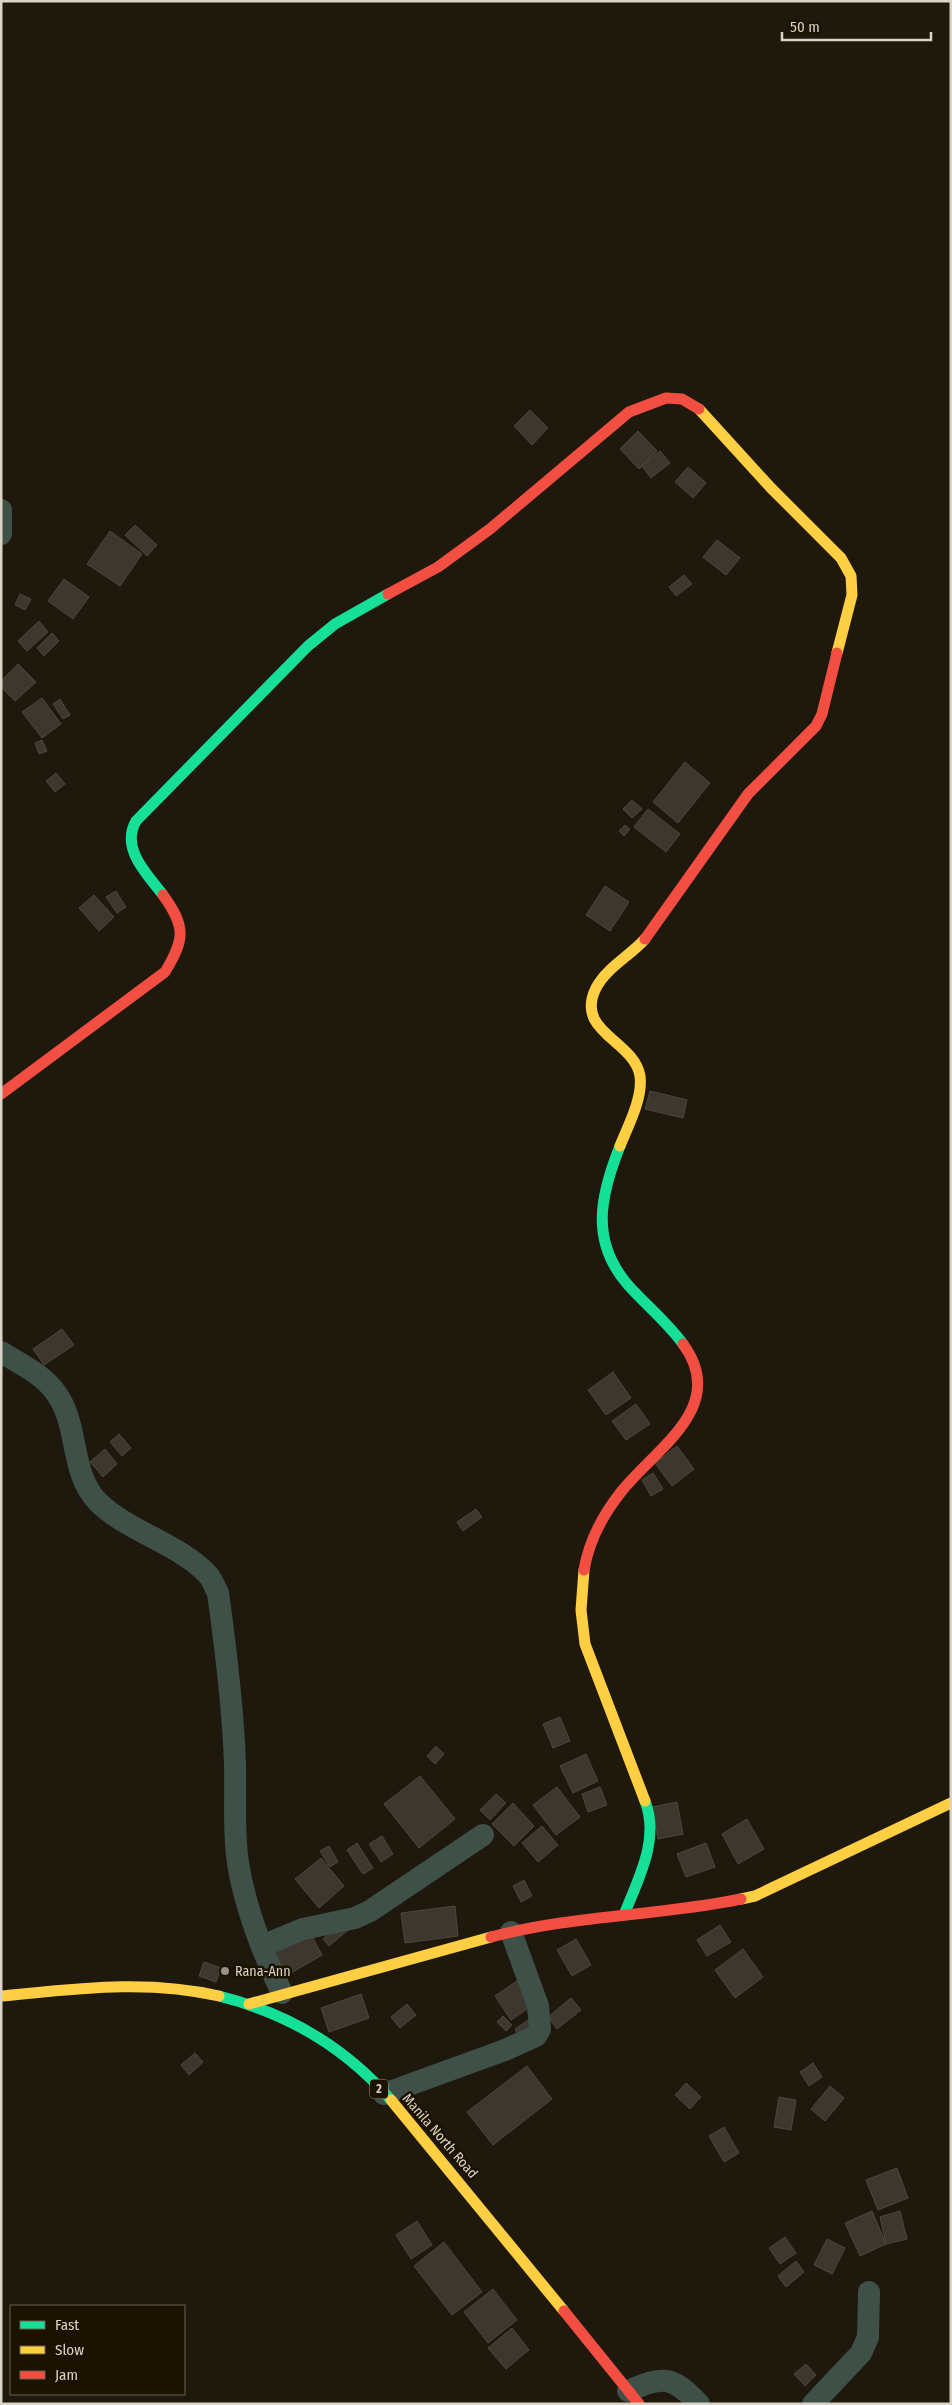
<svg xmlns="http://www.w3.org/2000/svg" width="952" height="2405" font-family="'Fira Sans Condensed',sans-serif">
<rect width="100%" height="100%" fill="#1e180d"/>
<!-- building -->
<path fill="#3e372e" stroke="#4d473d" d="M 530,410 L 548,428 L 532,445 L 514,426 Z
M 638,431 L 657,451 L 639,469 L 620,449 Z
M 660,451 L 670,463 L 651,478 L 642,466 Z
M 688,467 L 706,483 L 693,498 L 675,482 Z
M 135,525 L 157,545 L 147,556 L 125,535 Z
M 110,531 L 142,554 L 120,586 L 87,564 Z
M 717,540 L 740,558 L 726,575 L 703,557 Z
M 684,575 L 692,584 L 676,596 L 669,587 Z
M 64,579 L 89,597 L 73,619 L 48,601 Z
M 20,594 L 31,599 L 25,610 L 15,605 Z
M 39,621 L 48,632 L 27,651 L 18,641 Z
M 52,633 L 59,641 L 44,656 L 37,648 Z
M 18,664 L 36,682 L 15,701 L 1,687 L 1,681 Z
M 42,698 L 61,724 L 42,738 L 22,712 Z
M 60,699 L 70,715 L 63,719 L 53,704 Z
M 42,740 L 47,751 L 39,754 L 35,743 Z
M 685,762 L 710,783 L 678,823 L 653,802 Z
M 56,773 L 65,784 L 55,792 L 46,781 Z
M 632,800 L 642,809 L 632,818 L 623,809 Z
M 648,809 L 680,834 L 666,852 L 634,827 Z
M 625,825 L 630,829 L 624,836 L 619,831 Z
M 605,886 L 629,902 L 610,931 L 586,915 Z
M 116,891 L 126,907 L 117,913 L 106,897 Z
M 94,895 L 114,917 L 99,931 L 79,908 Z
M 650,1091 L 687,1100 L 683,1118 L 645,1109 Z
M 62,1329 L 74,1345 L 44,1365 L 33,1349 Z
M 613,1372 L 631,1398 L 606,1415 L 588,1390 Z
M 636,1404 L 650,1424 L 626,1440 L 612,1421 Z
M 119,1434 L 131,1448 L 122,1456 L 110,1442 Z
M 677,1446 L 694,1469 L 672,1486 L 655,1463 Z
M 105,1449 L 117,1464 L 103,1477 L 90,1462 Z
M 653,1473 L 663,1489 L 651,1496 L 642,1480 Z
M 476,1509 L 482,1517 L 463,1531 L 457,1522 Z
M 560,1717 L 570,1741 L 553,1748 L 543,1724 Z
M 436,1746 L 444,1754 L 435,1764 L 427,1756 Z
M 586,1754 L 598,1781 L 573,1793 L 560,1766 Z
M 420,1776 L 455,1819 L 419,1848 L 384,1804 Z
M 557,1787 L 580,1817 L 556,1835 L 533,1805 Z
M 600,1787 L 607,1805 L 588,1812 L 582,1794 Z
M 496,1794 L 506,1803 L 490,1820 L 480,1810 Z
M 677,1802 L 683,1834 L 658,1839 L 652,1807 Z
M 513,1803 L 534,1826 L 514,1846 L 492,1824 Z
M 747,1819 L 764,1849 L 738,1864 L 722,1834 Z
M 542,1826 L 558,1845 L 538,1862 L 522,1843 Z
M 382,1836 L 393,1854 L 381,1862 L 369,1844 Z
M 357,1843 L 373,1868 L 363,1874 L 347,1850 Z
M 706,1843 L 715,1867 L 686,1877 L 677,1854 Z
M 329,1846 L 338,1862 L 330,1867 L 320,1851 Z
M 321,1858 L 344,1886 L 319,1908 L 295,1879 Z
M 524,1880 L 532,1896 L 521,1902 L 513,1886 Z
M 455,1906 L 458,1936 L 405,1943 L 401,1913 Z
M 342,1923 L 348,1930 L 329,1946 L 323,1939 Z
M 720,1925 L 731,1942 L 707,1956 L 697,1940 Z
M 309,1931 L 322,1955 L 286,1976 L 272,1952 Z
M 576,1939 L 591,1965 L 572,1976 L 557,1950 Z
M 743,1949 L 763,1977 L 735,1998 L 715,1970 Z
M 204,1962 L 221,1968 L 216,1982 L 199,1976 Z
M 517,1981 L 533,2005 L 511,2020 L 495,1996 Z
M 361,1994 L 369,2018 L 329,2032 L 321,2008 Z
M 571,1998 L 581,2010 L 557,2029 L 548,2017 Z
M 407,2004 L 416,2015 L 400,2028 L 391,2017 Z
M 503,2016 L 512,2025 L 506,2031 L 497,2022 Z
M 531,2018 L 537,2026 L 520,2038 L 515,2029 Z
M 195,2053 L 203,2062 L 189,2075 L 181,2065 Z
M 813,2063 L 822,2077 L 809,2086 L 800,2072 Z
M 527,2066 L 552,2099 L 493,2145 L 467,2112 Z
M 686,2083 L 701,2097 L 690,2109 L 675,2095 Z
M 830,2086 L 844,2098 L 825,2121 L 811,2109 Z
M 779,2097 L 796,2100 L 791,2130 L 774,2127 Z
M 724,2127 L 739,2153 L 724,2162 L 709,2136 Z
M 897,2168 L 908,2198 L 878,2210 L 866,2180 Z
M 872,2211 L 886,2244 L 860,2256 L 845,2223 Z
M 900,2211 L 907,2239 L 886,2244 L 880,2217 Z
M 417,2221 L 432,2245 L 411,2259 L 396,2235 Z
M 785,2237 L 796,2253 L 780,2264 L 769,2248 Z
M 827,2239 L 845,2248 L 832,2274 L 814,2265 Z
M 444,2242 L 482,2292 L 452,2315 L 414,2266 Z
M 796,2261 L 804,2272 L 786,2287 L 778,2276 Z
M 493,2289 L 517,2320 L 488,2343 L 464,2312 Z
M 512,2328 L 529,2350 L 506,2369 L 488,2348 Z
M 806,2364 L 816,2375 L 805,2386 L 794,2374 Z"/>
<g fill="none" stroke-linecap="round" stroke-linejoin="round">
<!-- street -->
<path stroke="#3e5048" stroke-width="22" d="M 1,510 L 1,534
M 1,1352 C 19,1363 44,1375 56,1393 C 80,1426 69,1472 98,1502 C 127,1531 182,1545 209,1576 C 213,1581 215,1588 218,1593 C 226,1650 233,1708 235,1764 C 236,1798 233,1830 238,1863 C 245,1908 263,1953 282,1993
M 262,1946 L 303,1929 L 355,1918 L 370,1911 L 483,1835
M 384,2094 L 505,2050 L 536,2036 L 540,2029 L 538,2006 L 511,1932
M 628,2391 C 663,2376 672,2375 699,2404
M 813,2404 L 861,2353 L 868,2337 L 869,2292"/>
<!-- fast -->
<path stroke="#16e098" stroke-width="11" d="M 163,895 C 148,875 120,849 136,821 L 308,646 L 335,624 L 388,594
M 620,1146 C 600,1196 590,1241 628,1285 C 646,1305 667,1322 683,1344
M 624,1915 C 638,1879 660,1840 645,1801
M 219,1996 C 287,2013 345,2047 391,2100"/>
<!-- slow -->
<path stroke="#ffcf43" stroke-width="11" d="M 699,409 L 771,488 L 841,558 L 851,576 L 852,595 L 837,653
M 620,1146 C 628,1126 643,1098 640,1076 C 634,1040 574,1032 596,988 C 607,967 630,956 645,939
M 584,1570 L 581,1610 L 585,1644 L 645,1801
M 741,1899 L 755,1896 L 951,1803
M 1,1996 C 75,1989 146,1979 219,1996
M 249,2004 L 491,1937
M 391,2100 L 564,2311"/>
<!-- jam -->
<path stroke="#f24e42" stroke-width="11" d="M 388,594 L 438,567 L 490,529 L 629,412 L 666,398 L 682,399 L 699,409
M 645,939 L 748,794 L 816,726 L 822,714 L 837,653
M 1,1094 L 165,972 C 185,939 186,927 163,895
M 584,1570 C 589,1540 602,1516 621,1492 C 656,1448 729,1407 683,1344
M 491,1937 C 573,1915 659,1916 741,1899
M 564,2311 L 639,2404"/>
</g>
<!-- markers -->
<circle fill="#999285" stroke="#1c1200" stroke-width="2" cx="225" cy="1971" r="5"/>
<g text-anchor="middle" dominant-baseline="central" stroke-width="5" stroke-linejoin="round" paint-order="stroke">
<!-- shield labels -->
<rect fill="#1c1200" stroke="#a29a8b" stroke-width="1" x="370" y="2079.5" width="18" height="19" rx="4"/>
<g font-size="12" font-weight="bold" fill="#dbd4c6">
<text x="379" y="2089">2</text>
</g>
<!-- poi labels -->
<g font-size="14" fill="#dbd4c6" stroke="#1c1200" text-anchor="start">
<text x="235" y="1971">Rana-Ann</text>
</g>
<!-- street labels -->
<g font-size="14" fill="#dbd4c6" stroke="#1c1200">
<text transform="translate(440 2136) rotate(49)">Manila North Road</text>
</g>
</g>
<!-- border -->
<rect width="952" height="2405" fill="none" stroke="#dbd4c6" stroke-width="5"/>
<!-- legend -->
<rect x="10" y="2305" width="175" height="90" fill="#1c1200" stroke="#68604f"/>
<rect x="20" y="2321" width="25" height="8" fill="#16e098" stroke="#68604f"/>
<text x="55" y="2330" font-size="15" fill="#dbd4c6">Fast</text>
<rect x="20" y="2346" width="25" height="8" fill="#ffcf43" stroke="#68604f"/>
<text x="55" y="2355" font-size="15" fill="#dbd4c6">Slow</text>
<rect x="20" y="2371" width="25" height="8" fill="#f24e42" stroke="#68604f"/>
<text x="55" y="2380" font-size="15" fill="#dbd4c6">Jam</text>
<!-- scale -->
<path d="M782 32v8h149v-8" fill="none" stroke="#dbd4c6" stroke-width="2.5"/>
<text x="790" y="32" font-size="15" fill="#dbd4c6" stroke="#1c1200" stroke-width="4" paint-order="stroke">50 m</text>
</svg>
